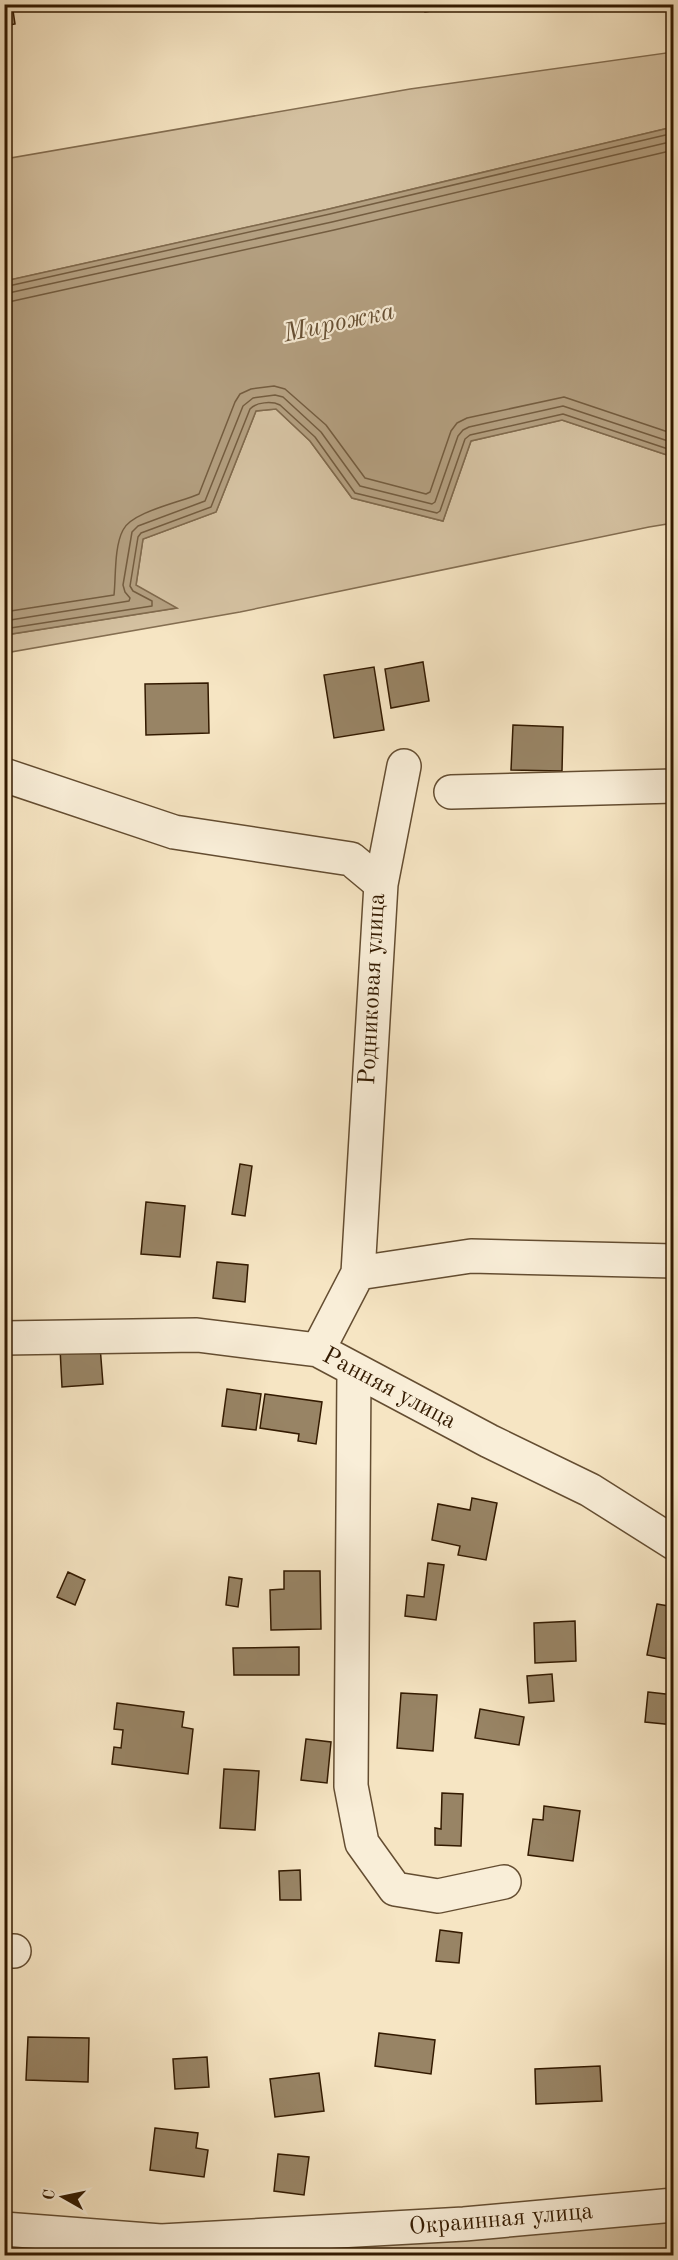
<svg xmlns="http://www.w3.org/2000/svg" width="678" height="2260" font-family="'Old Standard TT',serif">
<rect width="100%" height="100%" fill="#f6e5c3"/>
<filter id="stains"><feTurbulence type="fractalNoise" baseFrequency=".00333" numOctaves="4"/><feColorMatrix values="0 0 0 0 .2 0 0 0 0 .09 0 0 0 0 .02 0 0 0 .5 -.17"/></filter>
<radialGradient id="worn" r=".72"><stop offset=".6" stop-color="#630" stop-opacity="0"/><stop offset="1" stop-color="#630" stop-opacity=".3"/></radialGradient>
<!-- green -->
<path fill="#d5c2a2" stroke="#846e51" stroke-width="1.5" d="M 673,52 L 673,127 L 329,209 L 5,281 L 5,159 L 410,89 Z
M 276,409 L 310,441 L 352,498 L 443,521 L 471,441 L 562,420 L 673,457 L 673,523 L 649,527 L 240,612 L 5,653 L 5,635 L 176,608 L 136,586 L 143,539 L 216,512 L 256,411 Z
M 673,2216 L 673,2255 L 5,2256 L 5,2244 Z"/>
<!-- water -->
<path fill="#b4a081" stroke="#806a4d" stroke-width="1.5" d="M 673,127 L 673,457 L 562,420 L 471,441 L 443,521 L 352,498 L 310,441 L 276,409 L 256,411 L 216,512 L 143,539 L 136,585 L 177,608 L 5,635 L 5,281 L 329,209 Z"/>
<g fill="none" stroke-linecap="round" stroke-linejoin="round">
<!-- shore -->
<path stroke="#745d40" stroke-width="1.5" d="M 4,287 L 330,214 L 674,133
M 4,294 L 332,222 L 674,141
M 4,303 L 334,230 L 674,150
M 4,612 L 114,595 C 116,577 114,547 123,530 C 131,512 181,502 199,494 L 235,402 L 240,394 L 251,389 L 274,386 L 285,389 L 326,425 L 365,478 L 426,494 L 430,492 L 451,431 L 457,423 L 467,418 L 564,397 L 674,434
M 4,621 L 129,601 L 130,598 L 125,592 L 123,585 L 132,532 L 138,526 L 205,501 L 243,406 L 253,398 L 275,395 L 283,397 L 321,432 L 360,486 L 432,504 L 435,502 L 458,436 L 463,430 L 469,427 L 563,406 L 674,443
M 4,629 L 152,606 L 152,601 L 133,591 L 130,586 L 138,537 L 141,533 L 211,507 L 250,409 C 256,402 272,401 280,405 L 315,437 L 355,493 L 437,513 L 440,511 L 465,439 L 470,435 L 563,414 L 674,451"/>
</g>
<!-- building -->
<path fill="#988465" stroke="#331a00" stroke-width="1.5" d="M 4,4 L 12,4 L 15,24 L 4,26 Z
M 412,4 L 466,4 L 467,6 L 425,12 L 424,5 L 412,7 Z
M 423,662 L 429,701 L 391,708 L 385,669 Z
M 374,667 L 384,730 L 334,738 L 324,675 Z
M 208,683 L 209,733 L 146,735 L 145,684 Z
M 513,725 L 563,727 L 562,771 L 511,770 Z
M 240,1164 L 252,1166 L 245,1216 L 232,1214 Z
M 146,1202 L 185,1206 L 180,1257 L 141,1254 Z
M 217,1262 L 248,1265 L 245,1302 L 213,1298 Z
M 100,1346 L 103,1384 L 62,1387 L 60,1348 Z
M 227,1389 L 261,1394 L 256,1430 L 222,1426 Z
M 265,1394 L 322,1402 L 316,1444 L 298,1441 L 299,1434 L 260,1428 Z
M 472,1498 L 497,1503 L 486,1560 L 458,1555 L 460,1546 L 432,1540 L 438,1504 L 470,1510 Z
M 428,1563 L 444,1565 L 436,1620 L 405,1616 L 407,1595 L 424,1597 Z
M 284,1571 L 320,1571 L 321,1629 L 271,1630 L 270,1590 L 284,1589 Z
M 68,1572 L 85,1580 L 75,1605 L 57,1597 Z
M 229,1577 L 242,1579 L 238,1607 L 226,1605 Z
M 657,1604 L 674,1607 L 674,1660 L 647,1655 Z
M 575,1621 L 576,1661 L 535,1663 L 534,1623 Z
M 299,1647 L 299,1675 L 234,1675 L 233,1648 Z
M 552,1674 L 554,1701 L 529,1703 L 527,1676 Z
M 648,1692 L 674,1695 L 674,1725 L 645,1722 Z
M 401,1693 L 437,1695 L 433,1751 L 397,1748 Z
M 117,1703 L 184,1712 L 182,1727 L 193,1729 L 188,1774 L 112,1764 L 114,1747 L 121,1748 L 123,1730 L 114,1729 Z
M 480,1709 L 524,1717 L 519,1745 L 475,1738 Z
M 306,1739 L 331,1742 L 327,1783 L 301,1780 Z
M 224,1769 L 259,1771 L 255,1830 L 220,1828 Z
M 442,1793 L 463,1794 L 461,1846 L 435,1845 L 435,1828 L 441,1829 Z
M 544,1806 L 580,1811 L 573,1861 L 528,1855 L 533,1819 L 543,1820 Z
M 300,1870 L 301,1900 L 280,1900 L 279,1871 Z
M 440,1930 L 462,1933 L 459,1963 L 436,1961 Z
M 379,2033 L 435,2040 L 431,2074 L 375,2066 Z
M 28,2037 L 89,2038 L 88,2082 L 26,2080 Z
M 207,2057 L 209,2087 L 175,2089 L 173,2059 Z
M 600,2066 L 602,2101 L 536,2104 L 535,2069 Z
M 319,2073 L 324,2111 L 275,2117 L 270,2079 Z
M 155,2128 L 198,2133 L 196,2148 L 208,2150 L 204,2177 L 150,2170 Z
M 278,2154 L 309,2157 L 304,2195 L 274,2191 Z"/>
<g fill="none" stroke-linecap="round" stroke-linejoin="round">
<!-- minor casing -->
<g stroke="#644d31" stroke-width="36">
<path id="minor" d="M 4,775 L 174,832 L 351,859 L 381,884 L 358,1273
M 451,792 L 674,786
M 381,884 L 404,766
M 4,1338 L 197,1335 L 318,1350 L 489,1441 L 590,1490 L 674,1543
M 318,1350 L 358,1273 L 471,1256 L 674,1261
M 354,1371 L 351,1786 L 362,1843 L 395,1889 L 438,1896 L 504,1882
M 4,1951 L 14,1951
M 4,2229 L 161,2241 L 464,2224 L 674,2205"/>
</g>
<!-- minor -->
<use href="#minor" stroke="#f9eed8" stroke-width="33"/>
</g>
<g text-anchor="middle" dominant-baseline="central" stroke-width="4.5" stroke-linejoin="round" paint-order="stroke">
<!-- street labels -->
<g font-size="24" fill="#331a00" stroke="#f9eed8">
<text transform="translate(373 989) rotate(-87)">Родниковая улица</text>
<text transform="translate(389 1389) rotate(28)">Ранняя улица</text>
<text transform="translate(501 2220) rotate(-5)">Окраинная улица</text>
</g>
<!-- water labels -->
<g font-size="26" font-style="italic" fill="#675034" stroke="#f9eed8">
<text transform="translate(339 323) rotate(-12)">Мирожка</text>
</g>
</g>
<!-- margin -->
<rect width="678" height="2260" fill="none" stroke="#f6e5c3" stroke-width="24"/>
<rect x="6" y="6" width="666" height="2248" fill="none" stroke="#331a00" stroke-width="3"/>
<rect x="12" y="12" width="654" height="2236" fill="none" stroke="#331a00" stroke-width="1.5"/>
<!-- north arrow -->
<g transform="translate(63 2197) rotate(279)" stroke="#f9eed8" stroke-width="4.5" paint-order="stroke">
<path d="M0-4.5L10 22L0 15L-10 22Z" fill="#331a00"/>
<text y="-9" font-size="16" font-weight="bold" text-anchor="middle" fill="#331a00">С</text>
</g>
<rect width="100%" height="100%" filter="url(#stains)"/>
<rect width="100%" height="100%" fill="url(#worn)"/>
</svg>
